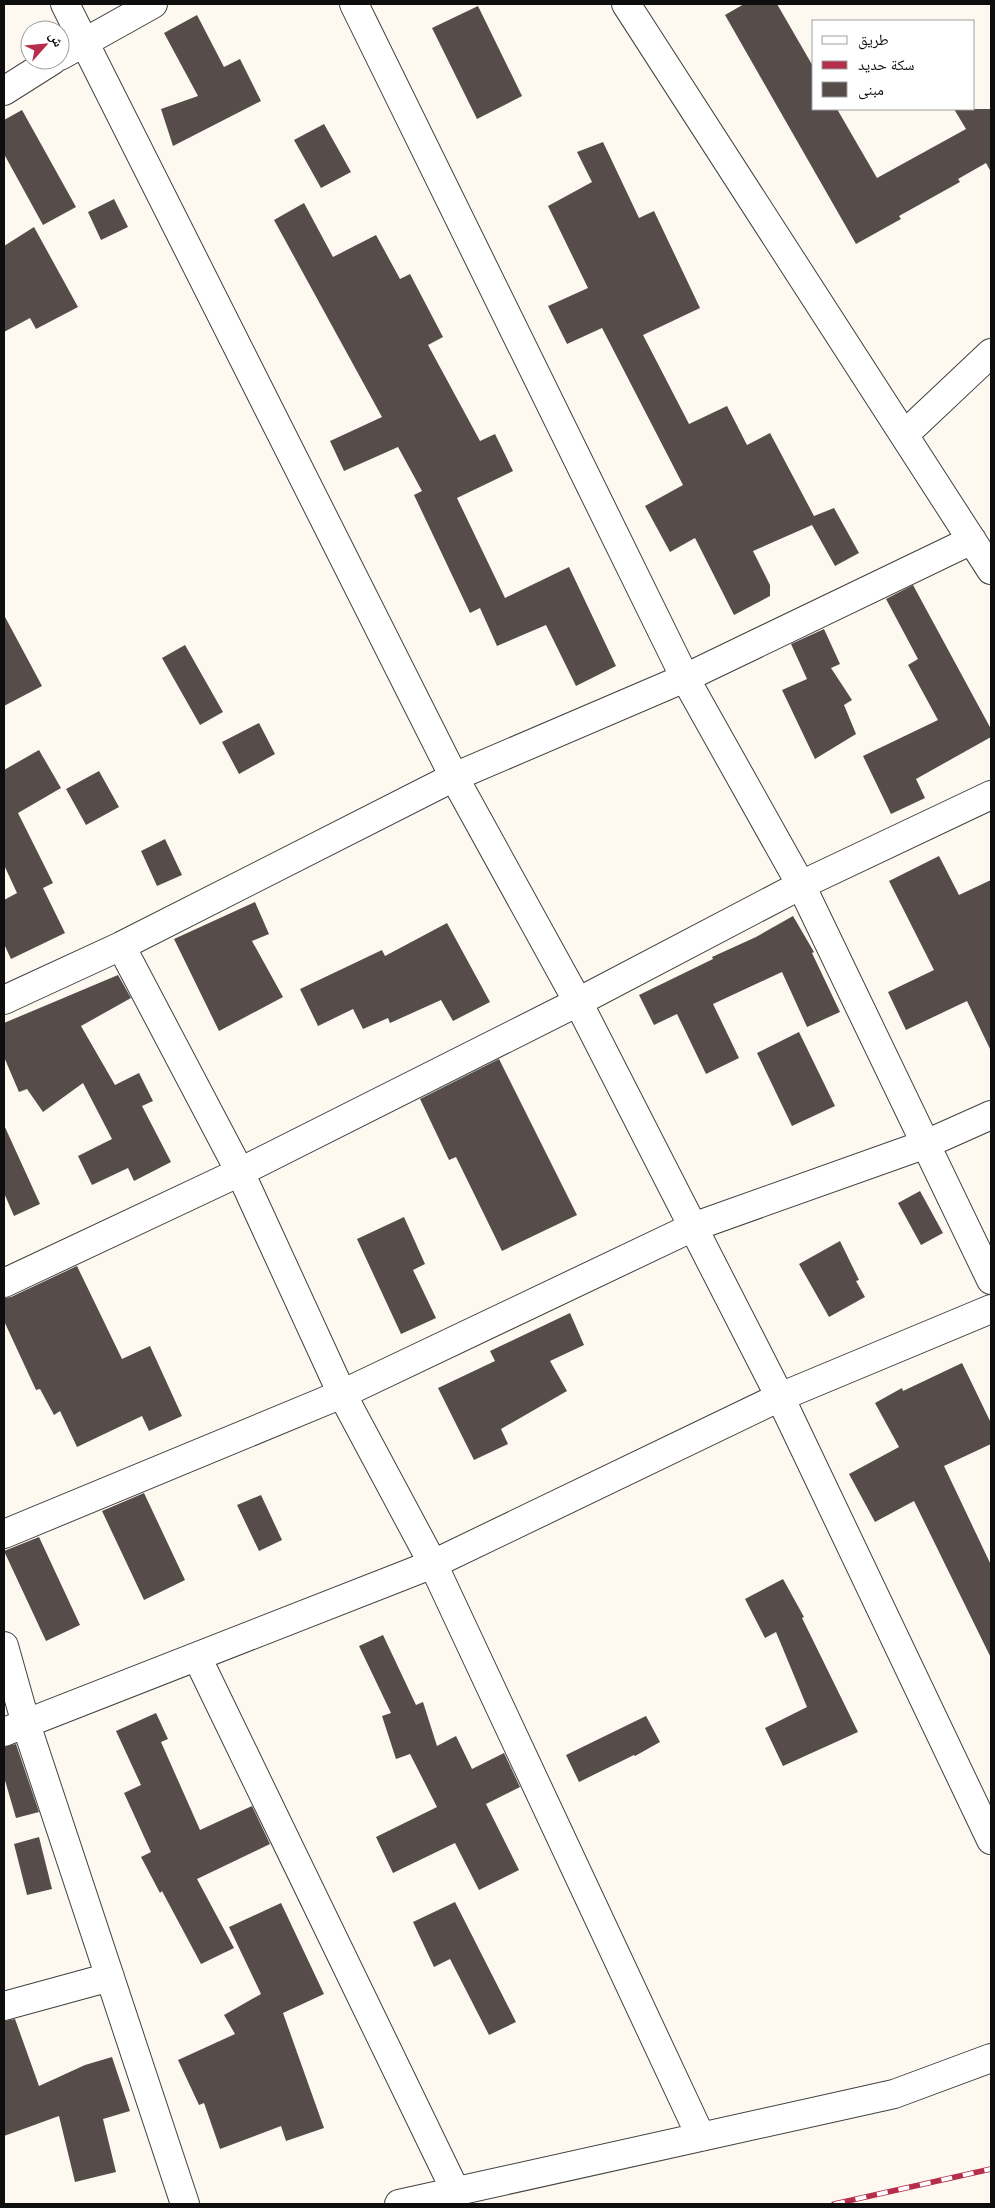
<svg xmlns="http://www.w3.org/2000/svg" width="995" height="2208" font-family="Lora,'Noto Naskh Arabic',serif">
<rect width="100%" height="100%" fill="#fef9f0"/>
<!-- building -->
<path fill="#564d4b" d="M 744,4 L 777,4 L 814,68 L 814,109 L 837,109 L 877,178 L 966,129 L 954,109 L 991,109 L 991,172 L 986,163 L 958,179 L 960,182 L 899,216 L 901,219 L 856,244 L 725,15 Z
M 478,6 L 522,96 L 477,119 L 432,28 Z
M 197,15 L 224,67 L 240,59 L 261,101 L 173,146 L 161,109 L 198,96 L 164,33 Z
M 22,110 L 76,207 L 43,225 L 4,154 L 4,120 Z
M 324,124 L 351,172 L 321,188 L 294,140 Z
M 603,142 L 639,218 L 654,211 L 700,308 L 643,335 L 689,424 L 727,406 L 747,445 L 770,433 L 814,516 L 834,508 L 859,553 L 835,566 L 812,525 L 753,551 L 770,585 L 770,596 L 734,615 L 695,538 L 670,552 L 645,506 L 683,485 L 602,328 L 567,344 L 548,306 L 588,288 L 548,206 L 592,182 L 577,152 Z
M 114,199 L 128,227 L 101,240 L 88,212 Z
M 304,203 L 333,257 L 376,235 L 400,279 L 410,274 L 443,337 L 428,345 L 480,441 L 495,434 L 513,471 L 457,498 L 505,598 L 569,567 L 616,666 L 576,686 L 546,625 L 497,646 L 480,608 L 470,613 L 414,495 L 422,491 L 398,447 L 344,471 L 330,441 L 382,417 L 274,220 Z
M 34,227 L 78,307 L 36,329 L 30,318 L 4,332 L 4,246 Z
M 913,585 L 991,729 L 991,737 L 916,779 L 925,798 L 891,814 L 863,756 L 938,720 L 908,665 L 918,659 L 886,599 Z
M 4,615 L 42,686 L 4,706 Z
M 824,629 L 840,664 L 831,668 L 852,700 L 844,705 L 856,734 L 815,759 L 782,690 L 807,679 L 791,644 Z
M 185,645 L 223,712 L 200,725 L 162,658 Z
M 259,723 L 275,754 L 239,774 L 222,742 Z
M 39,750 L 61,788 L 18,813 L 53,883 L 43,888 L 65,933 L 11,959 L 4,944 L 4,900 L 17,893 L 4,865 L 4,770 Z
M 99,771 L 119,807 L 86,825 L 66,789 Z
M 165,839 L 182,875 L 157,886 L 141,851 Z
M 939,856 L 959,895 L 991,880 L 991,1051 L 967,1001 L 906,1030 L 888,992 L 934,970 L 889,881 Z
M 255,902 L 269,934 L 252,941 L 283,997 L 219,1031 L 174,939 Z
M 793,916 L 814,952 L 812,953 L 840,1012 L 807,1027 L 782,972 L 713,1004 L 739,1058 L 706,1074 L 677,1014 L 654,1025 L 639,995 L 713,959 L 712,957 L 756,937 Z
M 447,923 L 490,1002 L 453,1021 L 441,1000 L 390,1023 L 388,1018 L 363,1029 L 353,1009 L 318,1026 L 300,989 L 382,950 L 385,956 Z
M 118,975 L 131,998 L 81,1026 L 115,1085 L 139,1073 L 153,1101 L 142,1106 L 171,1162 L 134,1181 L 128,1168 L 92,1185 L 78,1156 L 112,1139 L 83,1083 L 43,1112 L 27,1089 L 19,1092 L 4,1057 L 4,1023 Z
M 799,1032 L 835,1106 L 792,1126 L 757,1053 Z
M 499,1059 L 577,1215 L 502,1251 L 456,1157 L 449,1160 L 420,1099 Z
M 4,1125 L 40,1204 L 14,1216 L 4,1193 Z
M 920,1191 L 943,1233 L 921,1245 L 898,1203 Z
M 404,1217 L 425,1264 L 413,1270 L 436,1318 L 401,1334 L 357,1239 Z
M 840,1241 L 859,1280 L 856,1281 L 865,1297 L 829,1317 L 799,1264 Z
M 77,1266 L 122,1359 L 150,1346 L 182,1416 L 149,1431 L 142,1416 L 77,1447 L 60,1411 L 54,1415 L 40,1389 L 36,1390 L 4,1321 L 4,1298 L 11,1297 Z
M 570,1313 L 584,1345 L 550,1361 L 567,1391 L 501,1429 L 508,1444 L 474,1460 L 438,1388 L 495,1361 L 490,1351 Z
M 962,1363 L 991,1423 L 991,1444 L 944,1466 L 991,1565 L 991,1658 L 914,1501 L 875,1522 L 849,1474 L 899,1447 L 875,1403 L 902,1388 L 903,1391 Z
M 144,1493 L 185,1580 L 144,1600 L 102,1511 Z
M 261,1495 L 282,1540 L 259,1551 L 237,1505 Z
M 39,1537 L 80,1625 L 46,1641 L 4,1551 Z
M 783,1579 L 804,1617 L 802,1618 L 858,1732 L 783,1766 L 765,1728 L 807,1707 L 776,1632 L 765,1638 L 745,1599 Z
M 383,1635 L 416,1705 L 423,1702 L 437,1746 L 456,1736 L 472,1769 L 504,1753 L 520,1787 L 486,1804 L 519,1870 L 479,1890 L 455,1843 L 393,1873 L 376,1837 L 437,1807 L 410,1754 L 396,1759 L 382,1716 L 391,1713 L 359,1646 Z
M 156,1713 L 168,1739 L 161,1742 L 200,1830 L 252,1806 L 270,1844 L 197,1879 L 234,1948 L 201,1964 L 162,1891 L 160,1893 L 141,1857 L 151,1852 L 124,1793 L 141,1785 L 116,1731 Z
M 646,1716 L 660,1742 L 635,1756 L 634,1755 L 579,1782 L 566,1755 Z
M 16,1744 L 39,1812 L 16,1818 L 4,1777 L 4,1747 Z
M 39,1837 L 52,1889 L 27,1895 L 14,1844 Z
M 455,1902 L 516,2022 L 489,2035 L 450,1959 L 434,1967 L 413,1922 Z
M 281,1903 L 324,1994 L 283,2013 L 324,2128 L 286,2141 L 281,2126 L 220,2149 L 204,2103 L 199,2105 L 178,2060 L 235,2034 L 224,2015 L 261,1994 L 229,1927 Z
M 15,2019 L 39,2086 L 85,2065 L 112,2057 L 130,2111 L 103,2119 L 116,2172 L 75,2182 L 59,2116 L 4,2136 L 4,2021 Z"/>
<g fill="none" stroke-linecap="round" stroke-linejoin="round">
<!-- minor casing -->
<g stroke="#414141" stroke-width="30">
<path id="minor" d="M 65,4 L 454,777 L 578,1002 L 780,1397 L 991,1840
M 354,4 L 685,678 L 801,885 L 991,1280
M 626,4 L 991,570
M 60,56 L 153,4
M 4,91 L 53,60
M 904,435 L 991,353
M 121,946 L 240,1172 L 342,1394 L 433,1564 L 701,2137
M 4,1000 L 121,946 L 454,777 L 685,678 L 972,540
M 4,1283 L 240,1172 L 578,1002 L 801,885 L 991,795
M 4,1534 L 342,1394 L 693,1227 L 926,1144 L 991,1115
M 4,1646 L 26,1724 L 185,2204
M 197,1657 L 456,2192
M 4,1732 L 433,1564 L 780,1397 L 991,1309
M 4,2006 L 110,1977
M 399,2204 L 894,2094 L 991,2058"/>
</g>
<!-- minor -->
<use href="#minor" stroke="#fff" stroke-width="28"/>
<!-- rail casing -->
<g stroke="#b52e4c" stroke-width="5.5">
<path id="rail" d="M 834,2204 L 991,2169"/>
</g>
<!-- rail -->
<use href="#rail" stroke="#fff" stroke-width="4" stroke-dasharray="11" stroke-linecap="butt"/>
</g>
<!-- border -->
<rect width="995" height="2208" fill="none" stroke="#0e0e0e" stroke-width="10"/>
<!-- legend -->
<rect x="812" y="20" width="162" height="90" fill="#ffffff" stroke="#9f9f9f"/>
<rect x="822" y="36" width="25" height="8" fill="#ffffff" stroke="#9f9f9f"/>
<text x="858" y="45" font-size="15" fill="#0e0e0e">طريق</text>
<rect x="822" y="61" width="25" height="8" fill="#b52e4c" stroke="#9f9f9f"/>
<text x="858" y="70" font-size="15" fill="#0e0e0e">سكة حديد</text>
<rect x="822" y="82" width="25" height="15" fill="#564d4b" stroke="#9f9f9f"/>
<text x="858" y="95" font-size="15" fill="#0e0e0e">مبنى</text>
<!-- north arrow -->
<g transform="translate(45 45) rotate(63)"><circle r="24" fill="#ffffff" stroke="#9f9f9f"/>
<path d="M0-4L9 19L0 12L-9 19Z" fill="#b52e4c"/>
<text y="-8" font-size="14" font-weight="bold" text-anchor="middle" fill="#0e0e0e">ش</text>
</g>
</svg>
